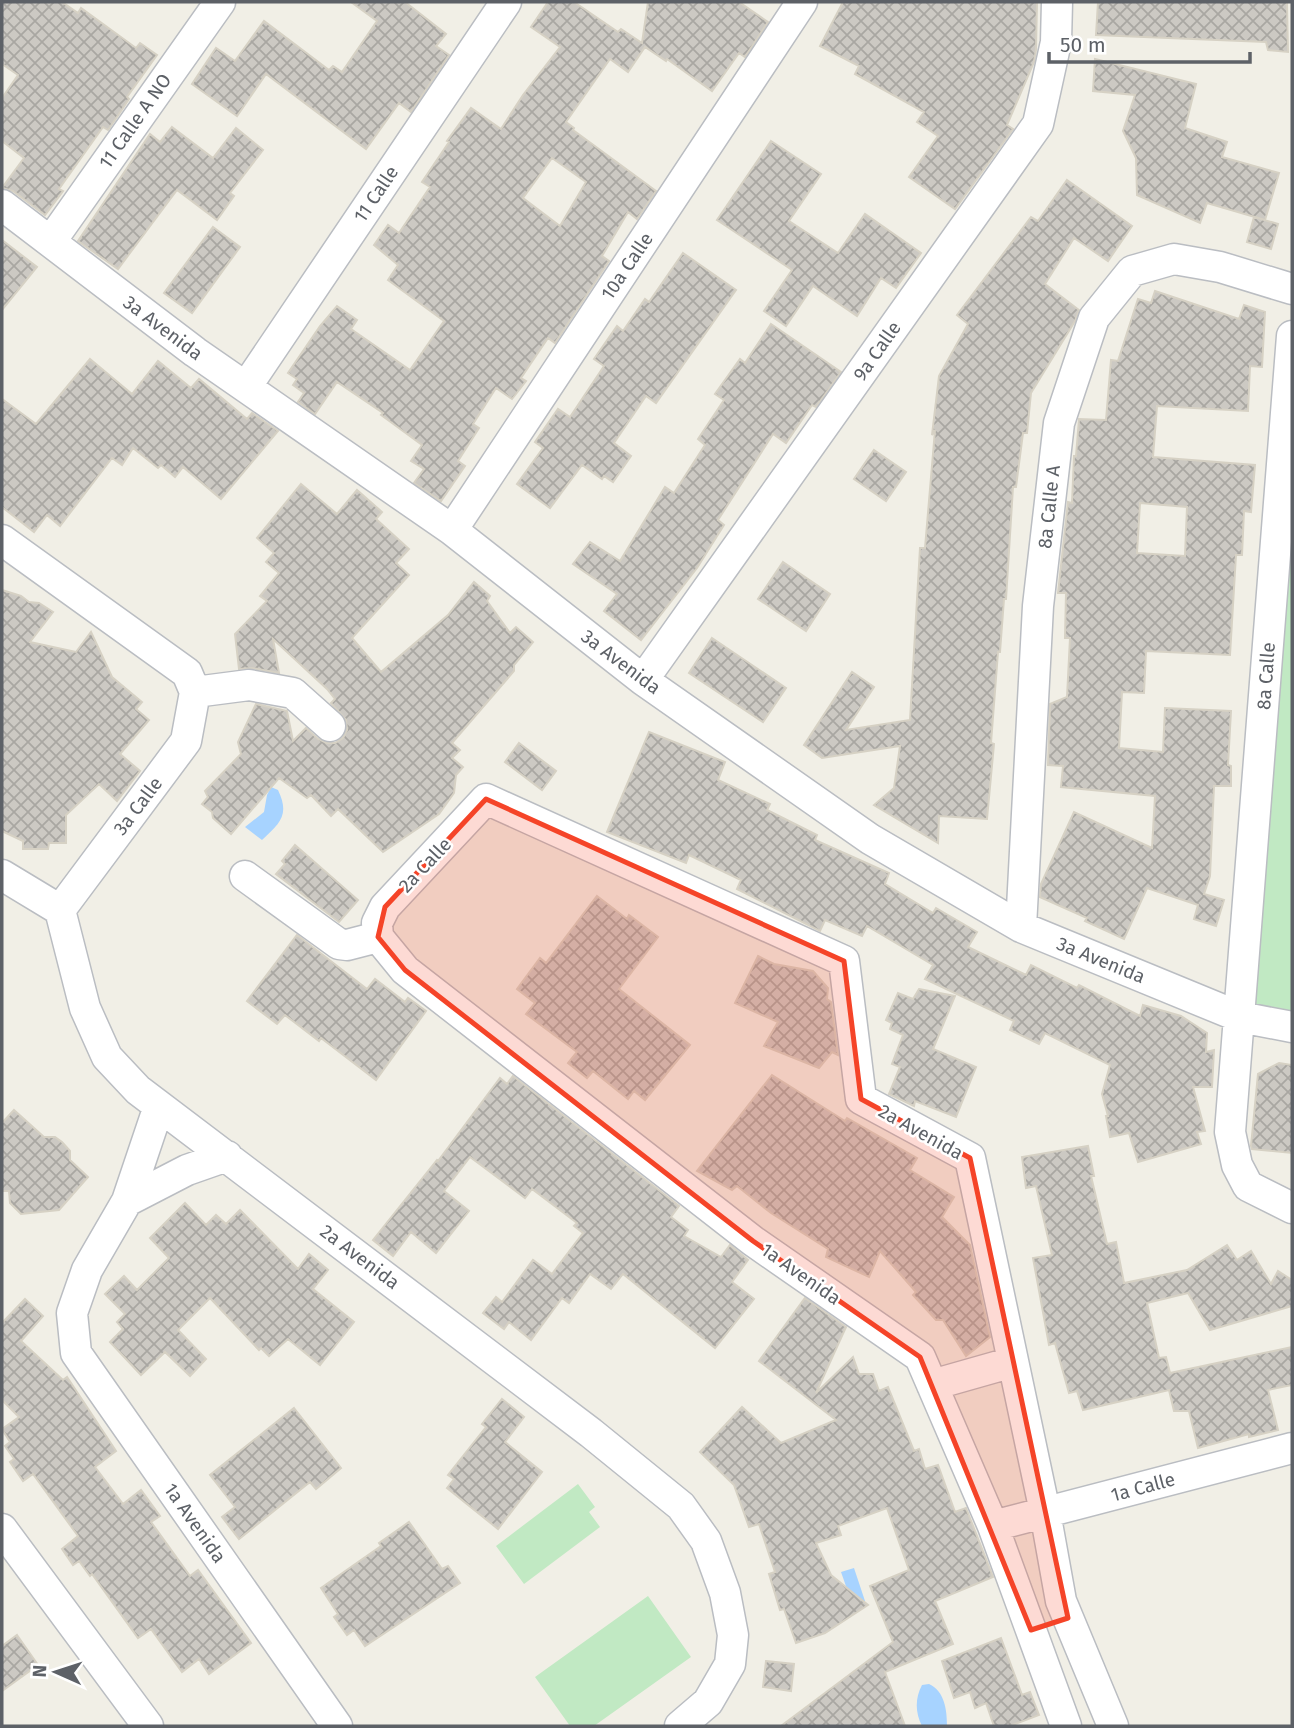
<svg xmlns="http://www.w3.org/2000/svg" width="1294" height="1728" font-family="'Fira Sans',sans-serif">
<defs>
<pattern id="building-cross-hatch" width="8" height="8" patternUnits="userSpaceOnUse" patternTransform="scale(1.75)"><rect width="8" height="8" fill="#ccc9c3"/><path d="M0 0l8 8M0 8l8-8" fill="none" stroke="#a9a7a2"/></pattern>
</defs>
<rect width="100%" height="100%" fill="#f1efe6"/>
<!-- green -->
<path fill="#c1e9c3" d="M 1292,454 L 1292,1013 L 1252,1008 Z
M 578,1484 L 595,1507 L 589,1512 L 600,1527 L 524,1584 L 496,1546 Z
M 648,1596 L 691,1657 L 594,1726 L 570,1726 L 535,1677 Z"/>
<!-- water -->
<path fill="#a7d3ff" d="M 271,787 L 278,790 C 290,815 280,823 262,840 L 245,827 L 264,812 L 267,795 Z
M 854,1568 L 865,1601 L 853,1606 L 841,1572 Z
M 929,1684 C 945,1691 947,1711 947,1726 L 922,1726 C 915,1712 915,1698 922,1685 Z"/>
<!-- building -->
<path fill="url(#building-cross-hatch)" stroke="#d6d1c4" stroke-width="2" fill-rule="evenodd" d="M 2,2 L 62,2 L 78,13 L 81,8 L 136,48 L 140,43 L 157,55 L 127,97 L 129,99 L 119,114 L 108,130 L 103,127 L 59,189 L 63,191 L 45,215 L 13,191 L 2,188 L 24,158 L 2,141 L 2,98 L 18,75 L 2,64 Z
M 351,2 L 405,2 L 446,34 L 436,46 L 449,55 L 411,112 L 399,103 L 366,149 L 266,74 L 237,116 L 192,84 L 216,48 L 235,61 L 264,21 L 329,70 L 333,66 L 342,72 L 377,21 Z
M 548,2 L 574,2 L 618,32 L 621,29 L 642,43 L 648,2 L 739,2 L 768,22 L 745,57 L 739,53 L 712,91 L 667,59 L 666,61 L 645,47 L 628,72 L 610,59 L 566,122 L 574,128 L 573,130 L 656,191 L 637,219 L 628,212 L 602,256 L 609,261 L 555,343 L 548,338 L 521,378 L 526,381 L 512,399 L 496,388 L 473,424 L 479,428 L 458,461 L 465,466 L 441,501 L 414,483 L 424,469 L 411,461 L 422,445 L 381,415 L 383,413 L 337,382 L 315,414 L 298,402 L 304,393 L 293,385 L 297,379 L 288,373 L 320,326 L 337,306 L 357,320 L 351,329 L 410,370 L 444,321 L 388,280 L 398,265 L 374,245 L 388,225 L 399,233 L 430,187 L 422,182 L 449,142 L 447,141 L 471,108 L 501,129 L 523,95 L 560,47 L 531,27 ZM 552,158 L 586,182 L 560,226 L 523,198 Z
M 843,2 L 1037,2 L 1036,50 L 1034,62 L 1007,125 L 1013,129 L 955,209 L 909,177 L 938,136 L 917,122 L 924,112 L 855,74 L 859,66 L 820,46 Z
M 1098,2 L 1287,2 L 1288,52 L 1268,50 L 1266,42 L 1096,35 Z
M 1095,59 L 1196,84 L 1185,128 L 1227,142 L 1222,157 L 1279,173 L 1265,220 L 1207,203 L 1200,223 L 1137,195 L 1136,158 L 1123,131 L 1135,95 L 1093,91 Z
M 172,127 L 213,158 L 236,128 L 263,150 L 230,193 L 234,196 L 217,220 L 177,190 L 118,269 L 78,241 L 150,134 L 160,142 Z
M 771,141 L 821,174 L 789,221 L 838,253 L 865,214 L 921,253 L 896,288 L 881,278 L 857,316 L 813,286 L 786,326 L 764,311 L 792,270 L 717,220 Z
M 1067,180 L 1132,226 L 1108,261 L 1074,238 L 1045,284 L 1079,310 L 1075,321 L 1031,393 L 1027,433 L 1023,433 L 1016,487 L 1013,487 L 1006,599 L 1004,599 L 1000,652 L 998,652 L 991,743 L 994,744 L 987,819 L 939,816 L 938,843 L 874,805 L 894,788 L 900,746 L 822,758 L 804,745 L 852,672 L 874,687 L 846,730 L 910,720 L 920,548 L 925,548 L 935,430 L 932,435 L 939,376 L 968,324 L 957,315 L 1031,217 L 1038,221 Z
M 1254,217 L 1278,224 L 1271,249 L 1247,242 Z
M 213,227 L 240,247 L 192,313 L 164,293 Z
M 2,240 L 37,267 L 2,310 Z
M 683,253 L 736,290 L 656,403 L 646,396 L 614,443 L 631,456 L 613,482 L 604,476 L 602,479 L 582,465 L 550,508 L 517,484 L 543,448 L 535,442 L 558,409 L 570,417 L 604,366 L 594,359 L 617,326 L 623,331 L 645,299 L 649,302 Z
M 1155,291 L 1239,319 L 1244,305 L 1265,312 L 1262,367 L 1250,366 L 1248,411 L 1157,406 L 1153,457 L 1255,465 L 1251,512 L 1244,511 L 1242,555 L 1236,555 L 1230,655 L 1146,651 L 1144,693 L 1122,692 L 1119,748 L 1163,752 L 1165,708 L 1231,711 L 1228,765 L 1231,766 L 1231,786 L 1214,786 L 1210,876 L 1204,894 L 1224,900 L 1216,926 L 1194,919 L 1198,905 L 1147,888 L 1124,939 L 1085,921 L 1087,918 L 1040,897 L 1041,884 L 1074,812 L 1152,848 L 1155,796 L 1061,787 L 1063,766 L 1048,765 L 1050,704 L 1067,697 L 1070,638 L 1065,638 L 1066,593 L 1058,593 L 1068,502 L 1072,503 L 1074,456 L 1076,456 L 1079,419 L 1106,420 L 1111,360 L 1118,361 L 1138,299 L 1151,303 ZM 1140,503 L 1187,507 L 1185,556 L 1137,553 Z
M 771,324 L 841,372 L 816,407 L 812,405 L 786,443 L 773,434 L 718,520 L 724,525 L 697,568 L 641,640 L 604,611 L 617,594 L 573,564 L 590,542 L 620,561 L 665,487 L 674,493 L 705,445 L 698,439 L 724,400 L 715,394 L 740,359 L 745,363 Z
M 90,359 L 132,394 L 158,361 L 191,388 L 199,379 L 247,419 L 252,413 L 278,431 L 221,499 L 183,467 L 175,477 L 161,465 L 158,468 L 133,448 L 122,465 L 112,458 L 60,526 L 47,515 L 34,532 L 2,507 L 2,399 L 36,424 Z
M 874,450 L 906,472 L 886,501 L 854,479 Z
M 301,484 L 337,514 L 357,490 L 382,512 L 376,519 L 409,549 L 396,563 L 409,575 L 352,638 L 381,672 L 448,615 L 474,582 L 490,596 L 487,601 L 510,633 L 516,627 L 533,642 L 514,665 L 514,671 L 452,743 L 460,750 L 452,758 L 463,767 L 456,775 L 454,793 L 439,814 L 383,852 L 338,809 L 331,816 L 311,795 L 307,798 L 279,778 L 231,834 L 213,818 L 212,812 L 202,804 L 208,797 L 205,791 L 241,754 L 238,742 L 256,704 L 287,711 L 293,741 L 306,728 L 318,739 L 327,743 L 335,743 L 343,738 L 347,730 L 346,720 L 331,703 L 335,699 L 327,689 L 273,639 L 279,673 L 252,668 L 239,669 L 235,634 L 267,601 L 260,596 L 279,573 L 266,562 L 274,553 L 257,538 Z
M 783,562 L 830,594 L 806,631 L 758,599 Z
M 2,590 L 21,596 L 29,602 L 39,603 L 53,612 L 30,642 L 76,652 L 91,632 L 112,677 L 142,702 L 136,709 L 149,720 L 120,754 L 140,771 L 117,801 L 99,784 L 66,815 L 66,843 L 49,843 L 48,849 L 23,849 L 23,841 L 2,831 Z
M 712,638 L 786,688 L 763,722 L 689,673 Z
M 649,732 L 725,762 L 718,780 L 770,804 L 767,810 L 817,835 L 815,840 L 889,873 L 885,884 L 933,913 L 936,908 L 977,932 L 968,947 L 1026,975 L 1031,965 L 1077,988 L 1079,985 L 1140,1016 L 1143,1005 L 1181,1016 L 1207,1033 L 1206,1052 L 1214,1050 L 1212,1087 L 1193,1087 L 1205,1131 L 1197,1132 L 1201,1144 L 1138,1162 L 1129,1133 L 1110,1137 L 1106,1116 L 1108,1116 L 1102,1094 L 1110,1065 L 1045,1033 L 1039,1044 L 1010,1030 L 1014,1021 L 925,979 L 933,965 L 867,926 L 862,936 L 825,920 L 820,931 L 737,889 L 741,880 L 689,855 L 686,863 L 607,832 Z
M 519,743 L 556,771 L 542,790 L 505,762 Z
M 295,845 L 358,900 L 339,922 L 276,874 L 285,864 L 282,861 Z
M 597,896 L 627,919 L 629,915 L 658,937 L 619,989 L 690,1045 L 645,1100 L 634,1091 L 628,1099 L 593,1071 L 587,1078 L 568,1063 L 577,1052 L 526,1014 L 535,1003 L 517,989 L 540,958 L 546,963 Z
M 297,935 L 367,989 L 375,979 L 405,1002 L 408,998 L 426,1011 L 376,1080 L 321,1038 L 319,1041 L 285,1015 L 277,1024 L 247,1001 Z
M 758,956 L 774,964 L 813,971 L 828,988 L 827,999 L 831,1002 L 838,1055 L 832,1052 L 819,1068 L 764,1046 L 778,1022 L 735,1003 Z
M 919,989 L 955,996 L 933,1049 L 976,1067 L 956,1117 L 915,1101 L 914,1106 L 889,1094 L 900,1067 L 892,1064 L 903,1035 L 890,1029 L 892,1023 L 886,1020 L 898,993 L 913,999 Z
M 1279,1063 L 1292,1065 L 1292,1153 L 1252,1149 L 1251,1146 L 1258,1074 Z
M 772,1075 L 845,1121 L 847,1118 L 917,1158 L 910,1170 L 954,1197 L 942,1217 L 970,1245 L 990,1337 L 966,1356 L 943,1320 L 936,1320 L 913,1295 L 916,1292 L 880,1251 L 869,1277 L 826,1257 L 828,1249 L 771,1213 L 737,1186 L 732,1190 L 697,1171 Z
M 513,1076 L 679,1206 L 671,1217 L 688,1230 L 684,1236 L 721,1257 L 730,1245 L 748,1260 L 732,1282 L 754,1299 L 715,1348 L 623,1274 L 611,1289 L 590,1274 L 569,1303 L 562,1298 L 531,1340 L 509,1322 L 504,1329 L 483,1313 L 496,1297 L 502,1302 L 533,1260 L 552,1274 L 583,1233 L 574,1226 L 577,1223 L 532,1189 L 525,1198 L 470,1157 L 444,1191 L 469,1211 L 436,1253 L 411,1232 L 393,1256 L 373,1240 L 437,1160 L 438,1161 L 500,1078 L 507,1084 Z
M 14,1110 L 44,1137 L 55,1137 L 62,1142 L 70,1151 L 70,1160 L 88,1177 L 59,1210 L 21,1214 L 10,1203 L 9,1191 L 2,1191 L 2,1123 Z
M 1088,1146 L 1094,1176 L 1091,1176 L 1107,1244 L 1116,1242 L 1124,1283 L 1187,1270 L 1227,1245 L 1237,1260 L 1251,1251 L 1271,1284 L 1278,1271 L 1292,1280 L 1292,1306 L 1210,1330 L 1188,1293 L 1147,1303 L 1159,1358 L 1166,1357 L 1170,1373 L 1292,1347 L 1292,1385 L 1268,1390 L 1278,1430 L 1249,1437 L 1249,1434 L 1198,1448 L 1189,1411 L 1174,1411 L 1169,1390 L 1083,1410 L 1077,1391 L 1069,1393 L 1055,1343 L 1049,1345 L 1033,1258 L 1052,1255 L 1036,1186 L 1026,1188 L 1022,1157 Z
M 185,1203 L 206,1225 L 216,1215 L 226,1224 L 240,1210 L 298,1269 L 309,1254 L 328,1270 L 313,1289 L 354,1322 L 320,1365 L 288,1339 L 269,1356 L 261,1348 L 259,1350 L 210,1298 L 178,1330 L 206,1359 L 190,1376 L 165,1352 L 141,1375 L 110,1342 L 123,1329 L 117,1322 L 125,1314 L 105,1294 L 124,1276 L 137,1290 L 169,1258 L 150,1238 Z
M 805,1298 L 846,1327 L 816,1393 L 853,1357 L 859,1374 L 873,1374 L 879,1391 L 888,1387 L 914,1451 L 919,1449 L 925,1469 L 938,1465 L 955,1512 L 966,1508 L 993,1577 L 935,1601 L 953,1644 L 885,1672 L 905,1726 L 781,1726 L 893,1642 L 870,1586 L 909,1570 L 887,1508 L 838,1526 L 841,1535 L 816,1543 L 831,1575 L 868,1605 L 825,1633 L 796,1643 L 784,1609 L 780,1610 L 769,1574 L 775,1572 L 759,1524 L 749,1527 L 734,1485 L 700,1452 L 742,1407 L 781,1443 L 836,1420 L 759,1361 Z
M 25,1299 L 43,1316 L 21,1341 L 63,1380 L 67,1377 L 116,1451 L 95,1467 L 123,1504 L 141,1490 L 160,1516 L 151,1522 L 190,1576 L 198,1570 L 251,1643 L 209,1674 L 199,1659 L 182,1672 L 151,1629 L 138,1638 L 92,1574 L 90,1576 L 79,1561 L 73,1565 L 62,1549 L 78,1536 L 33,1474 L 23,1481 L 10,1462 L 14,1459 L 5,1446 L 10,1442 L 2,1429 L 19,1417 L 2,1400 L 2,1323 Z
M 502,1399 L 524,1417 L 505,1442 L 542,1472 L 498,1529 L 447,1488 L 454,1479 L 448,1475 L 486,1427 L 482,1424 Z
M 294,1408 L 341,1468 L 316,1489 L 310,1482 L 239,1539 L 222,1517 L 235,1507 L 210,1475 Z
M 409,1522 L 442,1569 L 448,1566 L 460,1583 L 365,1646 L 354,1630 L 347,1635 L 334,1617 L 338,1614 L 321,1588 L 381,1546 L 379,1543 Z
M 17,1635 L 38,1665 L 2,1691 L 2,1646 Z
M 1001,1638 L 1022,1695 L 1030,1692 L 1039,1715 L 1010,1726 L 994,1726 L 986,1703 L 975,1708 L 970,1692 L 954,1698 L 942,1661 Z
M 766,1661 L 794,1664 L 791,1691 L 763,1687 Z"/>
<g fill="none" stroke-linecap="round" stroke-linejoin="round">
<!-- minor casing -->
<g stroke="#babdc2" stroke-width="33">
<path id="minor" d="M 2,205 L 195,352 L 452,530 L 643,680 L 870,839 L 1021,927 L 1240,1017 L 1292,1027
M 51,241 L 220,2
M 1292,336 L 1230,1132 L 1237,1165 L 1248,1186 L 1292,1208
M 246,387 L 506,2
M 452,530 L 802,2
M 2,540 L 187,673 L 195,692
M 643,680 L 1038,124 L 1056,42 L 1057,2
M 195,692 L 249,685 L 293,693 L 330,726
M 2,875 L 60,910 L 85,1008 L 107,1057 L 138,1090 L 591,1433 L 681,1506 L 706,1541 L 725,1593 L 733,1635 L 730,1664 L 708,1702 L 680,1726
M 245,876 L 339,944 L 347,945 L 378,937
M 60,910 L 186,741 L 195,692
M 1021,927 L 1038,606 L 1059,423 L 1094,318 L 1132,271 L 1174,259 L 1220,267 L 1292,289
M 378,937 L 377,923 L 385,907 L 486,799 L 844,961 L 861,1099 L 970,1158 L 1045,1512 L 1061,1601 L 1113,1726
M 378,937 L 405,970 L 753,1241 L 920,1357 L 993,1526 L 1066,1726
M 159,1106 L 127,1201 L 87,1270 L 72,1313 L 76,1353 L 337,1726
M 127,1201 L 187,1170 L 227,1156
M 932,1385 L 1013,1362
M 993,1526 L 1292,1448
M 2,1529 L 148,1726"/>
</g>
<!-- minor -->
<use href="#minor" stroke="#fff" stroke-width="30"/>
</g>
<!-- marked area -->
<path fill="#f54428" fill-opacity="0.2" stroke="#f54428" stroke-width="5" stroke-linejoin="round" d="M 486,799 L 844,961 L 861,1099 L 970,1158 L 1068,1618 L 1031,1630 L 920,1357 L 753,1241 L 405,970 L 378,937 L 385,907 Z"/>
<g text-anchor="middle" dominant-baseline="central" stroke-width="5" stroke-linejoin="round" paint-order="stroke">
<!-- street labels -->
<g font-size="19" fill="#5d6167" stroke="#fff">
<text transform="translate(135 121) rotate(-55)">11 Calle A NO</text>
<text transform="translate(376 194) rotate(-56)">11 Calle</text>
<text transform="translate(627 266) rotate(-56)">10a Calle</text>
<text transform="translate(163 328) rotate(37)">3a Avenida</text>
<text transform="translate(877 351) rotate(-55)">9a Calle</text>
<text transform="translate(1049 507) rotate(-84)">8a Calle A</text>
<text transform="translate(621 662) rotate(37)">3a Avenida</text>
<text transform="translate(1266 676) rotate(-86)">8a Calle</text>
<text transform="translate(138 806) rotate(-53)">3a Calle</text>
<text transform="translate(425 865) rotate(-47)">2a Calle</text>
<text transform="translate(1101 960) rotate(22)">3a Avenida</text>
<text transform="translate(921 1132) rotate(29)">2a Avenida</text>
<text transform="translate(360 1257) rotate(37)">2a Avenida</text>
<text transform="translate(801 1274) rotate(35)">1a Avenida</text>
<text transform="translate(1143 1487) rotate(-15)">1a Calle</text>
<text transform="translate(195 1523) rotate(55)">1a Avenida</text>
</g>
</g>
<!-- border -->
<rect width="1294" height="1728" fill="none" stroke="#5d6167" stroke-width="7"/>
<!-- north arrow -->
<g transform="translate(56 1672) rotate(273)" stroke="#ffffff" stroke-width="5" paint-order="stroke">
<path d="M0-5L12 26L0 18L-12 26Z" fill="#5d6167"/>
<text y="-10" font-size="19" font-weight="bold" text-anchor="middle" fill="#5d6167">N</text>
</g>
<!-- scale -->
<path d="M1049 52v10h201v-10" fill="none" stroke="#5d6167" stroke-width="3.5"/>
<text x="1060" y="52" font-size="21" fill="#5d6167" stroke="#ffffff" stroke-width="5" paint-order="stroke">50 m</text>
</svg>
